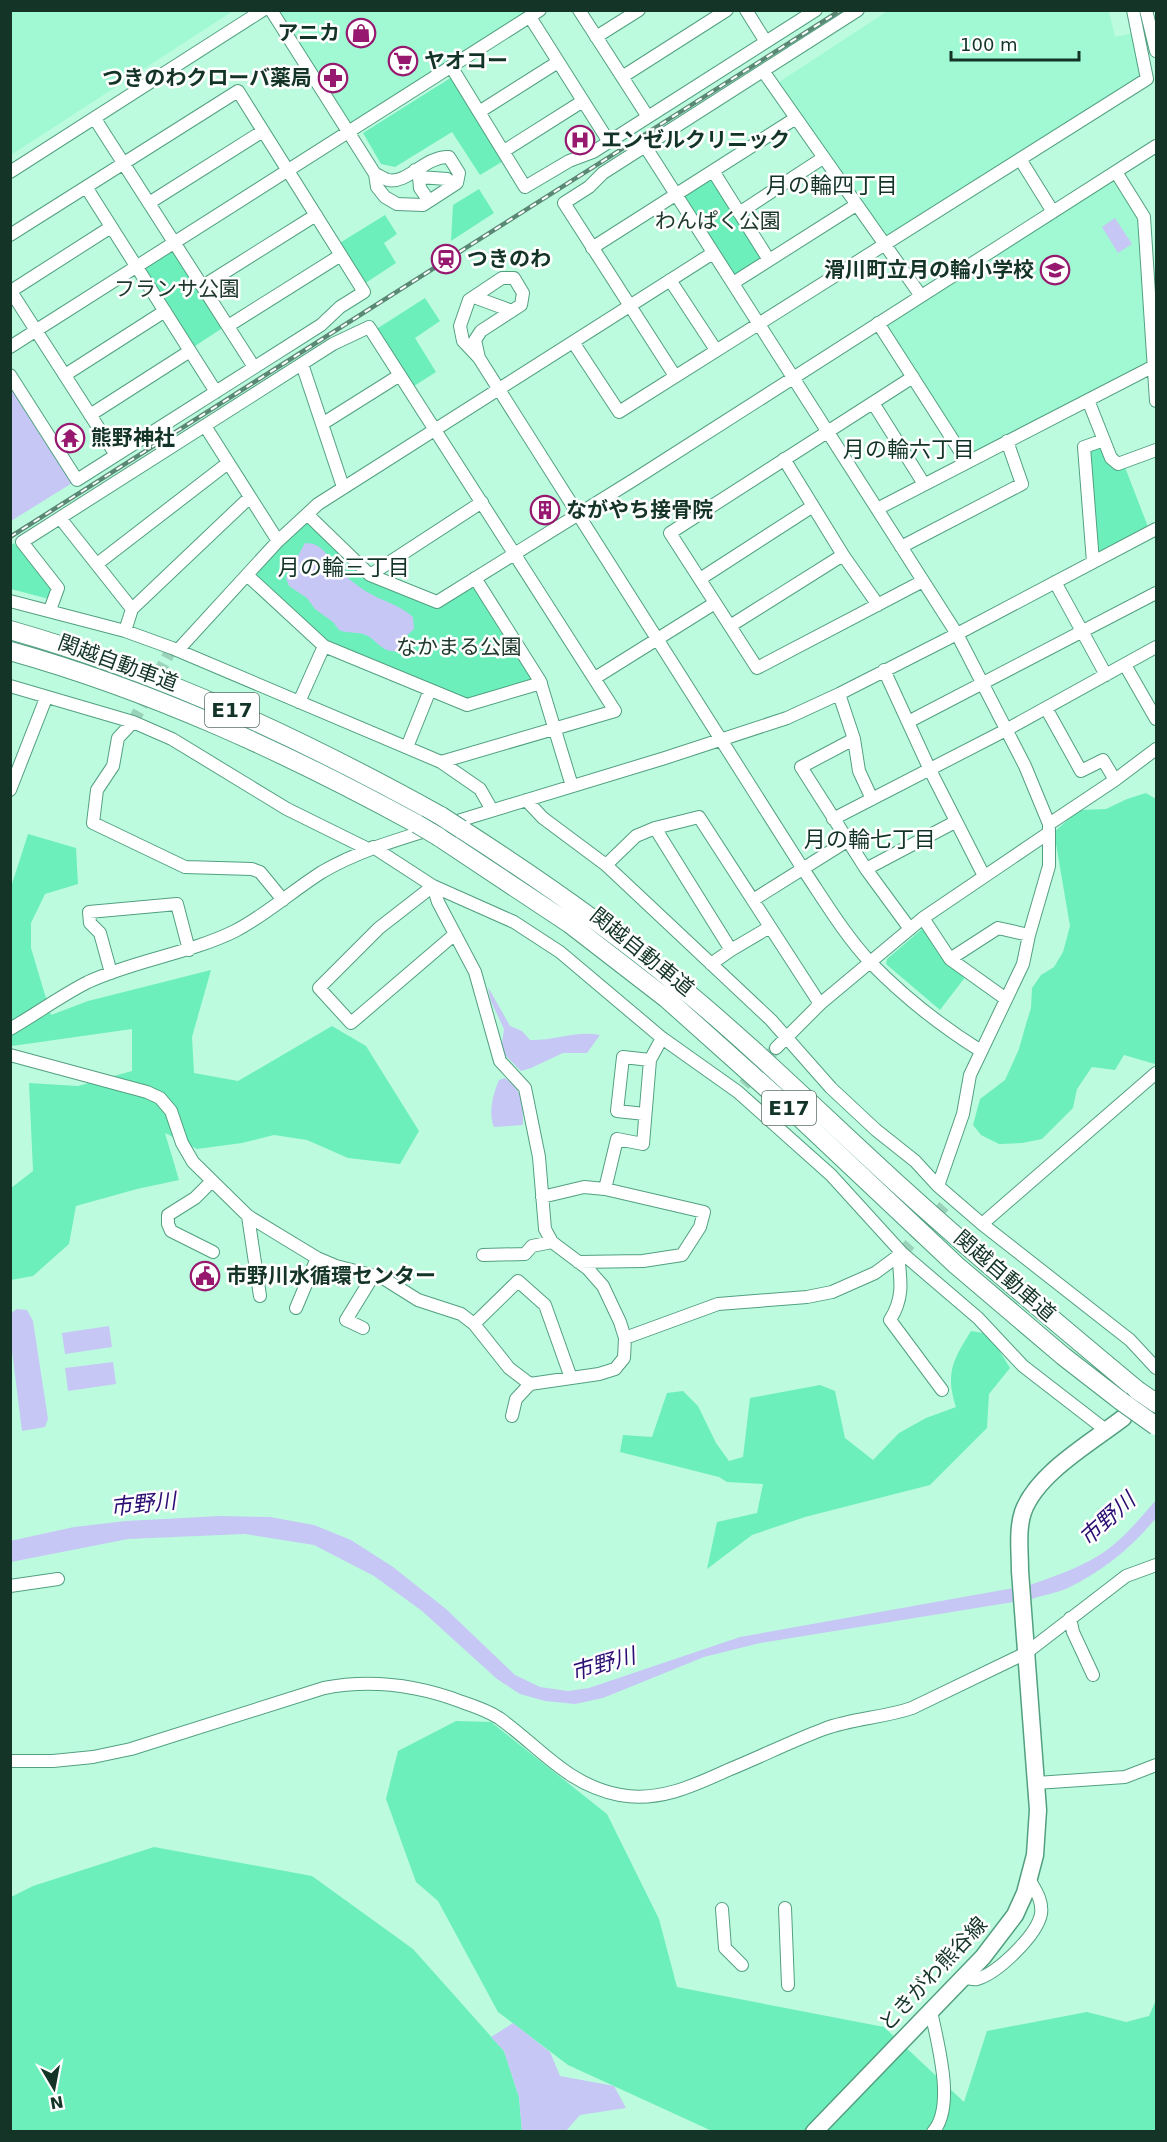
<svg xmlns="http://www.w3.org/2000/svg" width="1167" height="2142" font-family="'DejaVu Sans','Noto Sans JP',sans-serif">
<rect width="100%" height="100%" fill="#bdfbdf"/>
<!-- built -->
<path fill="#a0f9d2" d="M 11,10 L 233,10 L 233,11 L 11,155 Z
M 889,10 L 1109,11 L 1115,37 L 1138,32 L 1147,79 L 884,245 L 773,86 Z
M 271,11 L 541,11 L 349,132 Z
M 1116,172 L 1144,217 L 1154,366 L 967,462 L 878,323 Z"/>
<!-- green -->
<path fill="#6cefbb" d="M 452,77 L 505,160 L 480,175 L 452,132 L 395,167 L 381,164 L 363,133 Z
M 713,171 L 769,260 L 733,283 L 676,195 Z
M 479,189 L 494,213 L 451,241 L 453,205 Z
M 385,215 L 397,234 L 384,243 L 396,263 L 364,284 L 338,244 Z
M 174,243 L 227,325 L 189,350 L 136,267 Z
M 425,298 L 440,321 L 415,338 L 436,372 L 411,388 L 375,330 Z
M 1104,440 L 1111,458 L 1123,462 L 1150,532 L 1093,562 L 1084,447 Z
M 307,514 L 370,575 L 437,601 L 475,578 L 540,681 L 467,705 L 324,646 L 247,575 Z
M 14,543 L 52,589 L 49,599 L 11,589 L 10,546 Z
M 1146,793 L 1156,799 L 1156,1062 L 1155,1064 L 1124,1055 L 1115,1070 L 1092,1067 L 1077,1089 L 1073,1108 L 1042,1139 L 1022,1143 L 999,1144 L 981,1135 L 973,1125 L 980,1099 L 1005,1080 L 1019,1049 L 1026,1024 L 1031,1008 L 1032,988 L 1041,975 L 1054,967 L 1063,952 L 1070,926 L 1054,832 L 1079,810 L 1106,809 L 1127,799 Z
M 28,834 L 76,848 L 78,884 L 45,894 L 31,923 L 31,948 L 51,1015 L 88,1001 L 211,970 L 192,1037 L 194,1073 L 238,1081 L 332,1026 L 366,1046 L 419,1131 L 400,1164 L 348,1158 L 307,1140 L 274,1135 L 242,1143 L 197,1149 L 165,1133 L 179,1180 L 137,1189 L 76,1206 L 69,1244 L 33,1276 L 11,1280 L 11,1188 L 33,1171 L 29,1083 L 78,1086 L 132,1071 L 132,1029 L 12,1046 L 11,1043 L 11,887 Z
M 922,929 L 926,931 L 966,976 L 940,1010 L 886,964 L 887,959 Z
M 971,1331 L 989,1334 L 1010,1368 L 989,1394 L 987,1428 L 930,1485 L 805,1517 L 752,1535 L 707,1569 L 717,1522 L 757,1513 L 763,1484 L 727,1482 L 719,1477 L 620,1452 L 623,1435 L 652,1437 L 667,1393 L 683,1391 L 698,1406 L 716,1443 L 729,1461 L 743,1457 L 750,1398 L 820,1385 L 835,1391 L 845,1438 L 873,1460 L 899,1433 L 926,1418 L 956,1407 C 945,1373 953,1360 971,1331 Z
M 456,1721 L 491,1722 L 607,1814 L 659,1919 L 677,1987 L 884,2027 L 964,2102 L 987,2031 L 1087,2012 L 1126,2022 L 1149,2016 L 1156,2000 L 1156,2131 L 712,2131 L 568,2065 L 498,2012 L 438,1901 L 416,1882 L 386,1799 L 398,1751 Z
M 154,1847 L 312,1876 L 413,1949 L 504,2051 L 519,2097 L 522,2131 L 11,2132 L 11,1897 L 33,1886 Z"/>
<!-- water -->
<path fill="#c6c7f5" d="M 1115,218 L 1132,244 L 1118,253 L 1102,227 Z
M 10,375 L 77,480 L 11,521 L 10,521 Z
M 305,543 C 326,543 329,562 342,573 C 350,580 360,588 369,593 C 384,602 398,604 413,617 L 414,629 L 403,639 L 397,651 C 383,653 378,642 368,636 C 359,631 348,634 339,630 L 333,622 L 315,609 L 307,598 L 289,586 L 286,578 L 288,574 Z
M 488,987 L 510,1026 L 522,1031 L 530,1040 C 553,1041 577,1030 600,1035 L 587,1053 L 563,1053 L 531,1068 L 521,1071 L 501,1051 L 504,1029 L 490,999 Z
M 505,1078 C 524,1092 523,1102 523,1125 L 494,1127 C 488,1113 493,1094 499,1080 Z
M 17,1309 L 27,1310 L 33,1321 L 48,1419 L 45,1427 L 22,1431 L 11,1343 L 11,1313 Z
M 109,1326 L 112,1347 L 65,1354 L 62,1333 Z
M 113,1362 L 116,1384 L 68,1391 L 65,1368 Z
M 1156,1500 L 1156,1518 C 1132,1547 1103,1571 1068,1588 C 1057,1593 1043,1595 1032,1599 L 760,1643 L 704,1657 L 603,1698 L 575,1704 L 545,1701 L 520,1694 L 497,1679 L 422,1611 L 374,1576 L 314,1545 L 245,1534 L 128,1539 L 11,1562 L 10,1541 L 74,1527 L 126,1521 L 220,1516 L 270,1517 L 314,1525 L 351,1540 L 393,1567 L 446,1609 L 515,1675 L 540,1687 L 568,1691 L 589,1688 L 740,1637 L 1030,1585 C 1055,1576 1085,1566 1107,1550 C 1126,1536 1141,1517 1156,1500 Z
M 513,2023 L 550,2052 L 560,2076 L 614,2086 L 626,2108 L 580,2115 L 566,2131 L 522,2131 L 519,2097 L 504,2051 L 491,2037 Z"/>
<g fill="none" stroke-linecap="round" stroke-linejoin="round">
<!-- minor-tunnel -->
<path stroke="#9bd3ba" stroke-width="12" stroke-dasharray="12 6" stroke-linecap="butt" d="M 133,722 L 172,648
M 744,1085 L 776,1048
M 902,1253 L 944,1206"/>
<!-- minor casing -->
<g stroke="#52a080" stroke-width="14">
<path id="minor" d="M 271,10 L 375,174 L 377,187 L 385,197 L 397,204 L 423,205 L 457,183 L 459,173 L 449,157 C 425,156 408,184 388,180 C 384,179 379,175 375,174
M 579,10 L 648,117
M 746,10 L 766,42
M 1146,10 L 1156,51
M 530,17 L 609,142
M 596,37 L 639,10
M 452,68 L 525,187 L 569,161 L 593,152 L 816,10
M 763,71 L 921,296
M 622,77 L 727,10
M 479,112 L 558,62
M 95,119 L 254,367
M 645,146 L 957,634 L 1025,766 L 1049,824
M 504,151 L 583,101
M 1020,159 L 1053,212
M 415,170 L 419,177 L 447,179 L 451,187
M 713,171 L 769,260
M 10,172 L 263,10
M 1116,172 L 1144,217 L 1156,401
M 419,177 L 420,188 L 429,201
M 86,187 L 216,392
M 149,203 L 263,131
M 739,213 L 823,158
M 10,235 L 238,91 L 364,292 L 340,307 L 321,325 L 77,480 L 10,375
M 592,248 L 796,118
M 670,280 L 716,350
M 733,283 L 856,205
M 203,286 L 316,215
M 10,290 L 116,455
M 11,291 L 111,227
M 474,297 L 512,311
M 878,323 L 967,462
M 228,326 L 341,255
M 573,342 L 619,412 L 1147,79 L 1133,10
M 10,347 L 540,10
M 479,358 L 475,340 L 481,331 L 521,305 L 523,293 L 514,278 L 502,278 L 469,300 L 460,326 L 463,341 L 479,358 L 803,869 C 824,900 844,934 870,962 C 903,996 941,1026 981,1051
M 302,364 L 343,487
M 65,375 L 165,311
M 675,376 L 564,203 L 589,187 L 603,173 L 858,10
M 913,377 L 670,533 L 757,668 L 923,581
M 1088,400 L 1111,458 L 1118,464 L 1156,450
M 873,403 L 924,484
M 90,415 L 190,351
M 322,424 L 400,375
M 205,426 L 278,541
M 784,459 L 843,555 L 878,605
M 877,509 L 1154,366
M 307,514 L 370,575 L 437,602 L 635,479 L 1156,146
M 60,518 L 132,609 L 125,631
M 901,547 L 1022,484 L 1007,441
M 1093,562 L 1084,447 L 1104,440
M 97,564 L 228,463
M 247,575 L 324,646 L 467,705 L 541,683
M 370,575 L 482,502
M 475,578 L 540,681 L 572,786
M 700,579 L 813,506
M 1055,582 L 1106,675
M 10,601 L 125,631 L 172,648 L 441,762 L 480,789 L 492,810
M 132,609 L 250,497
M 50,610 L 58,588 L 22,542 L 333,344 L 369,327 L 615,711 L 441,762
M 730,626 L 843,555
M 178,650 L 278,541 L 318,504 L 713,253
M 1125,665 L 1156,719
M 884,670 L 930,770 L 984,876
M 595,678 L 715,603
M 10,686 L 133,722 L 172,739 L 287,809 L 368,849
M 839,694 L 854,739 L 859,771 L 872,799
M 299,702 L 324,646
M 1046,708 L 1081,771 L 1103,760 L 1115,780
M 133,722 L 118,738 L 113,766 L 97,790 L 93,823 L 185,867 L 252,869 L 260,872 L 283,900
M 908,722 L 1156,593
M 854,739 L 801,767 L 866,869 L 910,929
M 407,747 L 430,690
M 10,790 L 46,698
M 526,800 L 543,818 L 606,865 L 771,1020 L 831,1088 L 876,1130 L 915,1161 L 938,1186 L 982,1224 L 1130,1340 L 1156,1368
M 833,819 L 1006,730 L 1156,647
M 448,824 L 665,758 L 787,718 L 839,694 L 957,634 L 1156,529
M 655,828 L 731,950
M 373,847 L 433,886 L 514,922 L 560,952 L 662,1038 L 738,1092 L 831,1175 L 902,1253 L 978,1318 L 1023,1366 L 1107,1431
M 606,865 L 636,836 L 655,828 L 699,817 L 820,1004
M 866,869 L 955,822
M 433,886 L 438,902 L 475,972 L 500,1061 L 525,1088 L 539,1157 L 545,1229 L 552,1242 L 588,1269 L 603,1286 L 620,1322 L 625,1338 L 624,1358 L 615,1369 L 599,1374 L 530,1384 L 516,1399 L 512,1416
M 433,886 L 379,928 L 319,988 L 351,1023 L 455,934
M 753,900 L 847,841
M 923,918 L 950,959 L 1006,999
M 950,959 L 998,928 L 1029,935
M 711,964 L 731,950 L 770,927
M 111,973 L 100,933 L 90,923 L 89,912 L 177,904 L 189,950
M 10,1029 C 36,1014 62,995 88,982 C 135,960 188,954 235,931 C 266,915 292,891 322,872 C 356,852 393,841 432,829
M 776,1048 L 820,1004 L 923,918 L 1047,834
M 10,1055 L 147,1092 L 160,1098 L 171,1111 L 182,1143 L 193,1162 L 248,1216 L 317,1258 L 336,1266 L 383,1278 L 418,1300 L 461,1314 L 474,1324 L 509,1368 L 530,1384
M 645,1114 L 617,1111 L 623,1057 L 650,1060
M 211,1182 L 195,1198 L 168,1215 L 168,1224 L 171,1231 L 213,1252
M 938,1186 L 963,1114 L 970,1075 L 1023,964 L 1029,935 L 1049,866 L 1049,824 L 1115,780 L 1156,749
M 605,1189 L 617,1139 L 643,1144 L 650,1060 L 662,1038
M 542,1197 L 584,1187 L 605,1189 L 704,1212 L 700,1227 L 682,1255 L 643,1261 L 578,1262
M 248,1216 L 260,1296
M 982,1224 L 1156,1073
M 483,1255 L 525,1254 L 532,1246 L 552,1242
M 898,1255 C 901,1281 904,1298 890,1320 L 942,1390
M 296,1308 L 317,1258
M 474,1324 L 518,1281 L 545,1305 L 571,1378
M 363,1328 L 346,1320 L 373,1276
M 625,1338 L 718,1304 L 807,1297 L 832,1292 L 875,1273 L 902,1253
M 10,1586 L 58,1579
M 1070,1618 L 1073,1632 L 1093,1675
M 10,1761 L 53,1761 L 93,1757 L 131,1749 L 324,1688 C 371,1679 417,1685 462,1702 C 474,1706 488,1711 499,1718 C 540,1747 567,1785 620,1795 C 659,1802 693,1786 728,1770 C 760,1757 792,1741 824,1729 C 853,1718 883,1718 912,1708 L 1026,1653 L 1126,1576 L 1156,1565
M 1036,1783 L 1125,1777 L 1156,1765
M 785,1908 L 788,1985
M 722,1909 L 725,1948 L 742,1965
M 964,1978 C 968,1978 974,1980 977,1979 C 998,1973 1037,1935 1041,1914 C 1043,1900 1035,1890 1029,1879
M 931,2011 C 937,2042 956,2106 933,2132"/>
</g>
<!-- major casing -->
<g stroke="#52a080" stroke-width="19">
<path id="major" d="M 814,2132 L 983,1957 L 1015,1915 L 1025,1893 L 1035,1855 L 1038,1810 L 1020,1571 C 1020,1552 1017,1530 1023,1512 C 1037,1473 1092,1442 1123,1418"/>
</g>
<!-- highway casing -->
<g stroke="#52a080" stroke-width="20">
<path id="highway" d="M 10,630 C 162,673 304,740 441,816
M 10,651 C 153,691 287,753 417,824
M 461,829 C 536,877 609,928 678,985 C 756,1049 828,1121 903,1189 C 979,1258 1058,1324 1137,1390
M 439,837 L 570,924 L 667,999 L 799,1117 L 956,1265 L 1063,1356 L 1121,1401"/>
</g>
<!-- minor -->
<use href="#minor" stroke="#fff" stroke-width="12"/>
<!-- major -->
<use href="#major" stroke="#fff" stroke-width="16"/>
<!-- highway -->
<use href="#highway" stroke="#fff" stroke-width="18"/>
<!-- rail casing -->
<g stroke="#5b8875" stroke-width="4.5">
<path id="rail" d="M 10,537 L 841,10"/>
</g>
<!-- rail -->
<use href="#rail" stroke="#fff" stroke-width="2" stroke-dasharray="7" stroke-linecap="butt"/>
<!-- highway-bridge casing -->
<g stroke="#52a080" stroke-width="20" stroke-linecap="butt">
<path id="highway-bridge" d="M 441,816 L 461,829
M 417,824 L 439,837
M 1137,1390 L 1156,1403
M 1121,1401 L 1156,1426"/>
</g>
<!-- highway-bridge -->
<use href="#highway-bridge" stroke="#fff" stroke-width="18"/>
</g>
<!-- icons -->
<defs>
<g id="shop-ring" transform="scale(1.5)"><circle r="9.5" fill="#fff" stroke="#97186f" stroke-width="1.5"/><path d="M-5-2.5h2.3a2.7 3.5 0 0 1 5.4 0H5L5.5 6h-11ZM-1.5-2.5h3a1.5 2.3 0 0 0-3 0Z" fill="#97186f"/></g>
<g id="supermarket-ring" transform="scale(1.5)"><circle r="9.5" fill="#fff" stroke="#97186f" stroke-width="1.5"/><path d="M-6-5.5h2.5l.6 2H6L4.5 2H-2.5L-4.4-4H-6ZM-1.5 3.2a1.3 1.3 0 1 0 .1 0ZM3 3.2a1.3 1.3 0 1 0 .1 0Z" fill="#97186f"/></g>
<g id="pharmacy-ring" transform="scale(1.5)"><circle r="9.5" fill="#fff" stroke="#97186f" stroke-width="1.5"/><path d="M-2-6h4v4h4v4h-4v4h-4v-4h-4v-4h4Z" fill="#97186f"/></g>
<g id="hospital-ring" transform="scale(1.5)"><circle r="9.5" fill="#fff" stroke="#97186f" stroke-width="1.5"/><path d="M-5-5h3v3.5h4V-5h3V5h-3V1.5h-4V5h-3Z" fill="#97186f"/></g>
<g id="station-ring" transform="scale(1.5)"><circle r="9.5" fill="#fff" stroke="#97186f" stroke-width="1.5"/><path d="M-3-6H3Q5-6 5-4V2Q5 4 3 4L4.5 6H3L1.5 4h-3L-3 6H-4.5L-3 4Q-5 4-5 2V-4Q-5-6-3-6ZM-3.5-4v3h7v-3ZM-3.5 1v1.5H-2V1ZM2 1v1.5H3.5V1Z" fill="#97186f"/></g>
<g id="school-ring" transform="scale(1.5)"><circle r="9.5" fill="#fff" stroke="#97186f" stroke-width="1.5"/><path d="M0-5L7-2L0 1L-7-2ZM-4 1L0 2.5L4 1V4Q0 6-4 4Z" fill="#97186f"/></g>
<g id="temple-ring" transform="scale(1.5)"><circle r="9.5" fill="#fff" stroke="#97186f" stroke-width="1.5"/><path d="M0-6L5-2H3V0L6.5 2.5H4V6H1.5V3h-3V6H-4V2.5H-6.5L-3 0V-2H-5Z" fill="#97186f"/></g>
<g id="building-ring" transform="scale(1.5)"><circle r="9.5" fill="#fff" stroke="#97186f" stroke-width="1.5"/><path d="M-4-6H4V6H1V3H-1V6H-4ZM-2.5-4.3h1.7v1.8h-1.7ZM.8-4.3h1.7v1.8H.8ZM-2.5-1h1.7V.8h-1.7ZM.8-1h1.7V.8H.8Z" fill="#97186f"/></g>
<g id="civic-ring" transform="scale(1.5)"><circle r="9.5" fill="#fff" stroke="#97186f" stroke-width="1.5"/><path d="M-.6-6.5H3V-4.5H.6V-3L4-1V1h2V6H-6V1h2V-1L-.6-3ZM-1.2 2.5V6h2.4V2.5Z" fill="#97186f"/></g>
</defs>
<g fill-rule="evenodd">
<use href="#shop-ring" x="361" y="33"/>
<use href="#supermarket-ring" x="403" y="61"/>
<use href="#pharmacy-ring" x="333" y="78"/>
<use href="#hospital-ring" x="580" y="140"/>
<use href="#station-ring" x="446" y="259"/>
<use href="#school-ring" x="1055" y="270"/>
<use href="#temple-ring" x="70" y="438"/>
<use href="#building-ring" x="545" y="510"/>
<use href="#civic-ring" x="205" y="1276"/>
</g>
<g text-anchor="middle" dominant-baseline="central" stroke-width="5" stroke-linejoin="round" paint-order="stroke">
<!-- shield labels -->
<g fill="#fff" stroke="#5a7168" stroke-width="1.5">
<rect x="205" y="693" width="54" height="34" rx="4.5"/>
<rect x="762" y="1091" width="54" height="34" rx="4.5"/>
</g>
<g font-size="20" font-weight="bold" fill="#133427">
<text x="232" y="710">E17</text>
<text x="789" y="1108">E17</text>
</g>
<!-- poi labels -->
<g font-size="21" font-weight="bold" fill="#133427" stroke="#fff" text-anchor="start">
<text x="340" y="33" text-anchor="end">アニカ</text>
<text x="424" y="61">ヤオコー</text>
<text x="312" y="78" text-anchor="end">つきのわクローバ薬局</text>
<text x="601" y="140">エンゼルクリニック</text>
<text x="467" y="259">つきのわ</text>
<text x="1034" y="270" text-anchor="end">滑川町立月の輪小学校</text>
<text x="91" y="438">熊野神社</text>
<text x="566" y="510">ながやち接骨院</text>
<text x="226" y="1276">市野川水循環センター</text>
</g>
<!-- park labels -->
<g font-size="21" fill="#203a2e" stroke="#fff">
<text x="718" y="221">わんぱく公園</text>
<text x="177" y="289">フランサ公園</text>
<text x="459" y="647">なかまる公園</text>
</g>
<!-- street labels -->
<g font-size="21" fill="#133427" stroke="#fff">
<text transform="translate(118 663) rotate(20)">関越自動車道</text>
<text transform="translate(642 952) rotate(39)">関越自動車道</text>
<text transform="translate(1005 1276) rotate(41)">関越自動車道</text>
<text transform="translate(933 1974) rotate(-47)">ときがわ熊谷線</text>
</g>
<!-- neighbourhood labels -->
<g font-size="22" fill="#133427" stroke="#fff">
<text x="832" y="185">月の輪四丁目</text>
<text x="909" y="449">月の輪六丁目</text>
<text x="344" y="567">月の輪三丁目</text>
<text x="870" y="839">月の輪七丁目</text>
</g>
<!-- water labels -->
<g font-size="22" font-style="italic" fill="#2b0e73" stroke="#fff">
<text transform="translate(143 1504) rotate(-6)">市野川</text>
<text transform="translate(1107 1519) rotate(-42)">市野川</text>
<text transform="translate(603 1664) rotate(-16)">市野川</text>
</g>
</g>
<!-- border -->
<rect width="1167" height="2142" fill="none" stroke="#133427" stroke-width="24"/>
<!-- north arrow -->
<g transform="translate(54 2088) rotate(170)" stroke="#ffffff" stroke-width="4.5" paint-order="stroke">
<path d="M0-4.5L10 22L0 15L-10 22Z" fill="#133427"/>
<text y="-9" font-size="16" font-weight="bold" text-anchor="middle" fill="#133427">N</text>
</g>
<!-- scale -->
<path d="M951 51v9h128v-9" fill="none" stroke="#133427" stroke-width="3"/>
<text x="960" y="51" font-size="18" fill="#133427" stroke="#ffffff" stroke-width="4.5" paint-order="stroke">100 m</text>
</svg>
